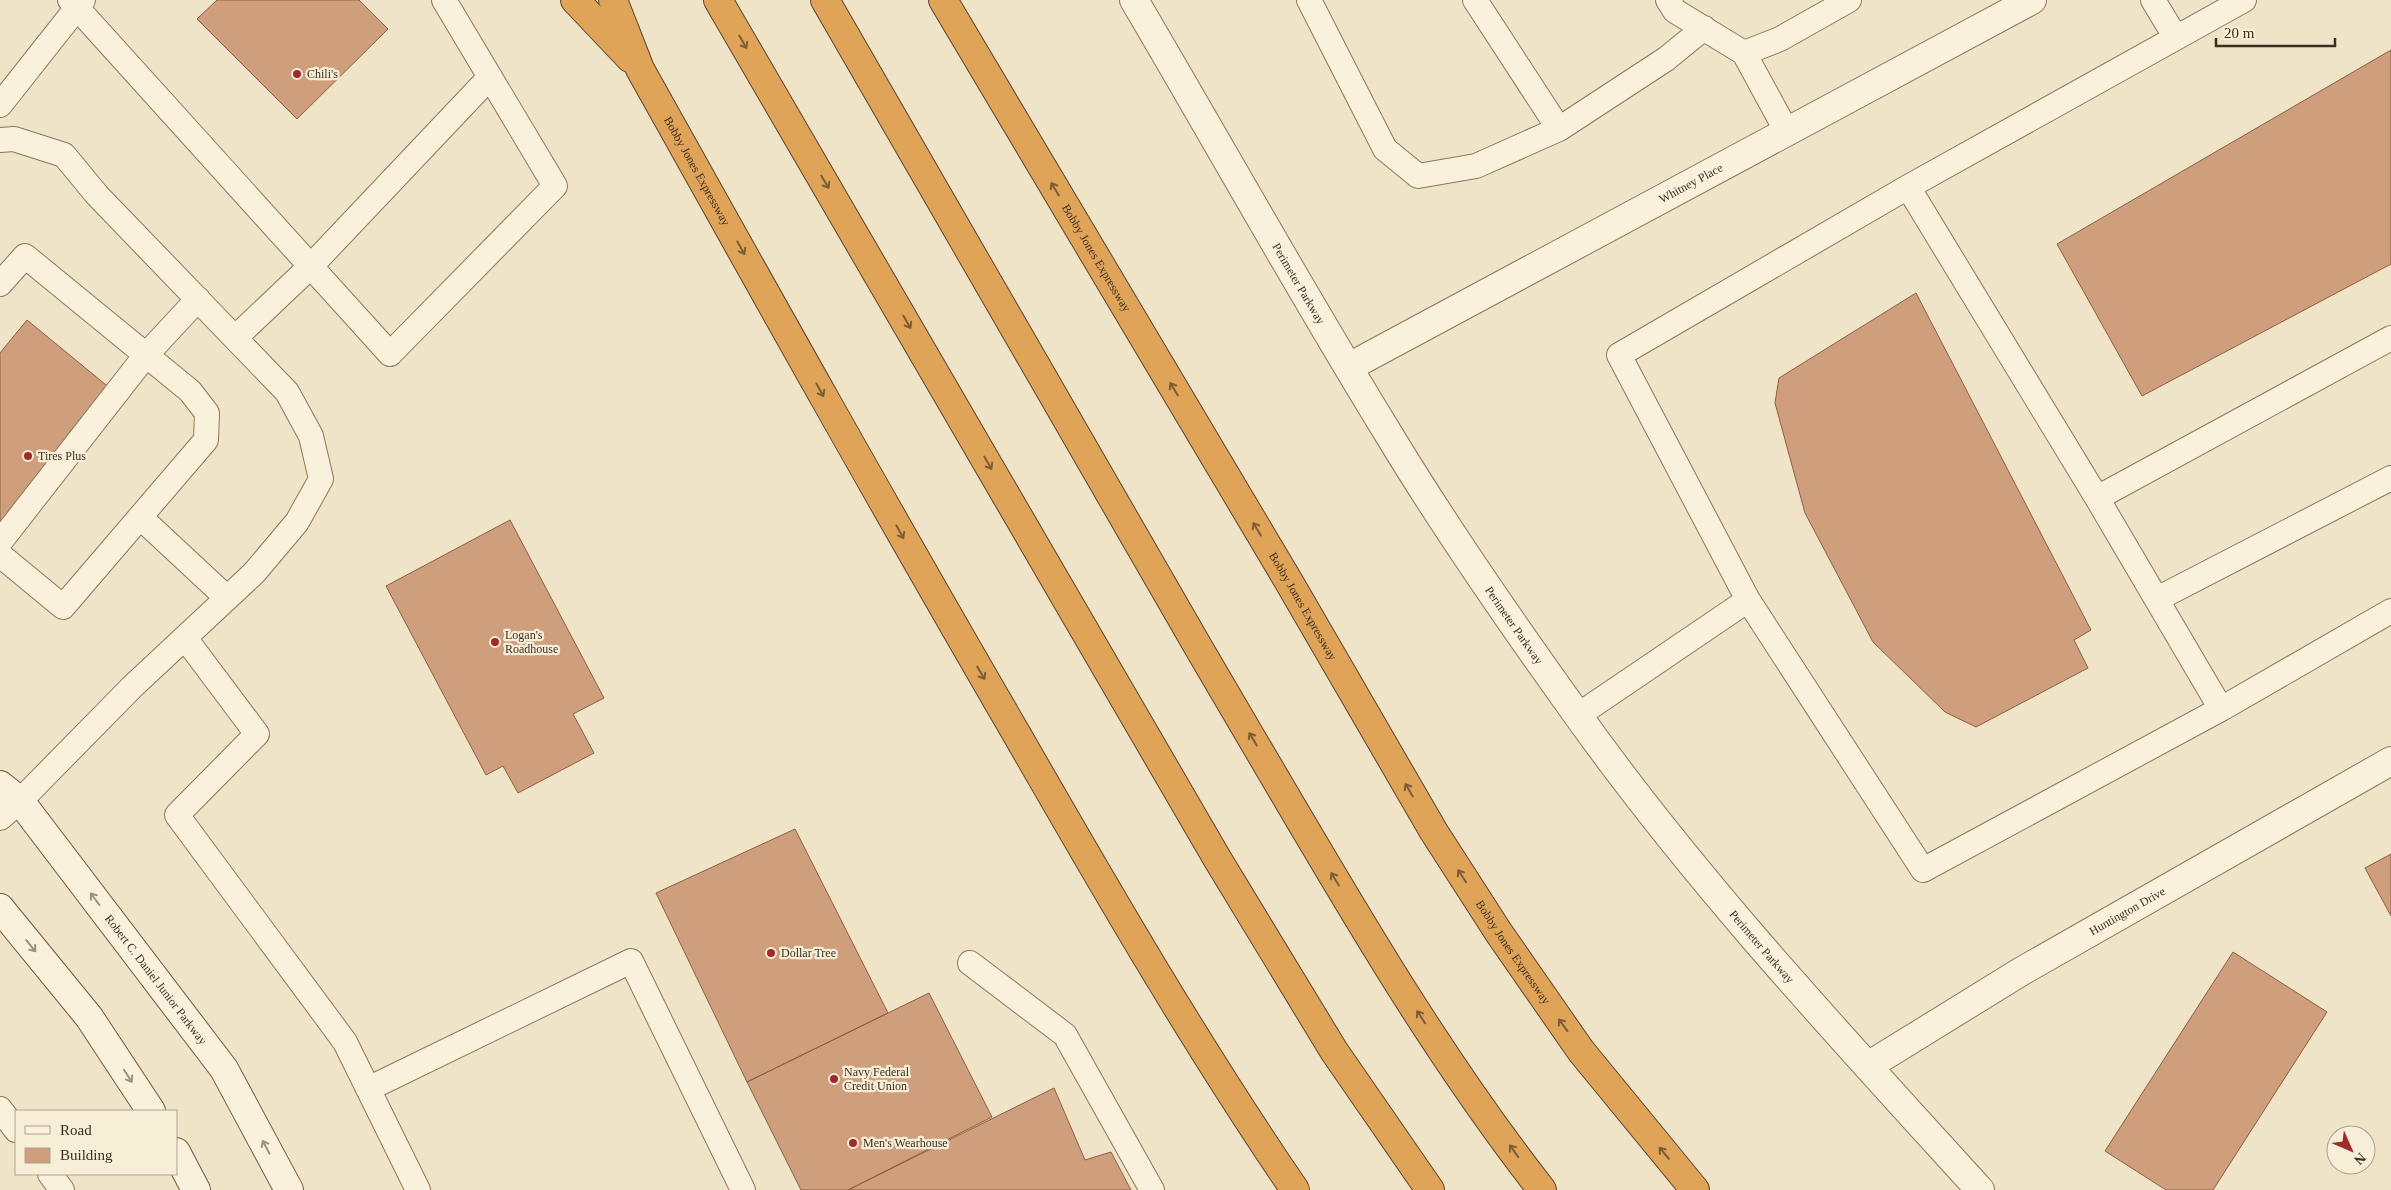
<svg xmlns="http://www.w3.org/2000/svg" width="2391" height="1190" font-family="Georgia,serif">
<rect width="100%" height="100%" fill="#f0e4c8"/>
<!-- building -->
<path fill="#cf9f7d" stroke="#8d5f41" d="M 217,0 L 359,0 L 388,29 L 297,119 L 197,19 Z
M 2391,50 L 2391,264 L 2142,396 L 2057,244 Z
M 1916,293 L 2091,630 L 2074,640 L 2088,668 L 1976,727 L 1945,712 L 1873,642 L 1805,513 L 1775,403 L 1779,378 Z
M 27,320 L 111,389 L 0,524 L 0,353 Z
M 510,520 L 604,698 L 573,714 L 594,753 L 518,793 L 503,766 L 486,775 L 386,586 Z
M 795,829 L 888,1013 L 747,1082 L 656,893 Z
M 2391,854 L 2391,916 L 2365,868 Z
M 2233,952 L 2327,1012 L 2213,1190 L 2166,1190 L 2105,1151 Z
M 929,993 L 992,1117 L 848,1190 L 801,1190 L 747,1082 Z
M 1054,1088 L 1085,1160 L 1111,1152 L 1131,1190 L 848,1190 Z"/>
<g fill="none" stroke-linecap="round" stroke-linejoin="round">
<!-- lane casing -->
<g stroke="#8d765c" stroke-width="26">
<path id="lane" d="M 70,0 L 390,354 L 555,186 L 444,0
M 1309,0 L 1385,149 L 1418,176 L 1476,166 L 1559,129 L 1666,59 L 1704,28
M 1475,0 L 1559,129
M 1668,0 L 1675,11 L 1744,53 L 1780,39 L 1849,0
M 2153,0 L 2176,38
M 2244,0 L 1908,187 L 1619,355 L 1748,600 L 1923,870 L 2221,709 L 2391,611
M 1744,53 L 1787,132
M 0,105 L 83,0
M 0,140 L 14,139 L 64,155 L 97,195 L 287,392 L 311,436 L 321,479 L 297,522 L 254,573 L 132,687 L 20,801 L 0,818
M 1908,187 L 2097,498 L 2221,709
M 0,284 L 25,256 L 190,391 L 207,413 L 206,440 L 63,607 L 0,555
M 235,338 L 311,266 L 490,77
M 2097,498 L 2391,338
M 140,517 L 227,598
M 0,542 L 146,355 L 198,299
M 2157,599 L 2391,478
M 185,638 L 257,734 L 177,815 L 345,1042 L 418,1190
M 1577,716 L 1748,600
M 970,963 L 1065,1035 L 1152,1190
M 368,1089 L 631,961 L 743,1190
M 0,1109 L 16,1130
M 50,1174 L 62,1190"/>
</g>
<!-- street casing -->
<g stroke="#8d765c" stroke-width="30">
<g id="street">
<path id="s1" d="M 1134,0 C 1220,146 1302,294 1391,438 C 1448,532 1512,624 1576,713 C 1697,883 1840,1036 1980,1190"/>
<path id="s2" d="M 1349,367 L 2032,0"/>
<path id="s3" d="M 1868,1066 L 2022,971 L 2391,761"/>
</g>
</g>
<!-- secondary casing -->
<g stroke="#6f573f" stroke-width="30">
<g id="secondary">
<path id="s4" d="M 0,785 L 20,801 L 224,1069 L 289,1190"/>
<path d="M 0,908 L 89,1017 L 151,1111"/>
<path d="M 176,1152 L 196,1190"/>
</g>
</g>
<!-- highway casing -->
<g stroke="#5b4430" stroke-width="30">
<g id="highway">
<path d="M 575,0 L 630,58"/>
<path id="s5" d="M 613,0 L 640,69 C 764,291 888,513 1016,733 C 1105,888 1194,1042 1295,1190"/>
<path d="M 718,0 L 1218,860 L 1334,1051 L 1430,1190"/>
<path d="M 825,0 C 967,243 1105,489 1248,732 C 1340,888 1430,1047 1542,1190"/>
<path id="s6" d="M 943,0 L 1289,582 L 1434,832 L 1499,933 L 1581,1051 L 1695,1190"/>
</g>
</g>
<!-- lane -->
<use href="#lane" stroke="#faf1dc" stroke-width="24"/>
<!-- street -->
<use href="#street" stroke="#faf1dc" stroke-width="28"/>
<!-- secondary -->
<use href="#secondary" stroke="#faf1dc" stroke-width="28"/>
<!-- highway -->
<use href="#highway" stroke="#e0a458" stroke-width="28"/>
</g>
<!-- one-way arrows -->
<defs><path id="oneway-shaft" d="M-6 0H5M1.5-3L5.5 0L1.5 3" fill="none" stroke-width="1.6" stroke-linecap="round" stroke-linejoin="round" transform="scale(1.25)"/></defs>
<g stroke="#7e5d36">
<use href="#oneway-shaft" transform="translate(743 42) rotate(60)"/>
<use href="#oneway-shaft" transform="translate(825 182) rotate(59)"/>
<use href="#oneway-shaft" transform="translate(1055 189) rotate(-121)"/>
<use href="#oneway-shaft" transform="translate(741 248) rotate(61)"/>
<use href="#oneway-shaft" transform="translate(907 322) rotate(60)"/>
<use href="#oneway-shaft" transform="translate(1174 389) rotate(-121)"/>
<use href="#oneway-shaft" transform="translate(820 390) rotate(61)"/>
<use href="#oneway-shaft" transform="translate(988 463) rotate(60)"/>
<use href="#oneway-shaft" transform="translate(1257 529) rotate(-121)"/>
<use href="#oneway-shaft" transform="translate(900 532) rotate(61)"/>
<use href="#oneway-shaft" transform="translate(981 673) rotate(60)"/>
<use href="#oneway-shaft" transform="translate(1253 739) rotate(-121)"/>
<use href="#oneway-shaft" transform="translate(1409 790) rotate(-120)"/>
<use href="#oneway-shaft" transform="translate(1462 876) rotate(-123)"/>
<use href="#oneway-shaft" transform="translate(1335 879) rotate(-121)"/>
<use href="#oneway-shaft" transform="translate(1421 1017) rotate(-123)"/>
<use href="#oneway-shaft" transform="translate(1563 1025) rotate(-126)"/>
<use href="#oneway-shaft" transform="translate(1514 1151) rotate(-125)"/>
<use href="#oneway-shaft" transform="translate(1664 1153) rotate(-130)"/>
</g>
<g stroke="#9c907e">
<use href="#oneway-shaft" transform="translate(95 899) rotate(-127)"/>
<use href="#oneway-shaft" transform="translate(31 946) rotate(51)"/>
<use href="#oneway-shaft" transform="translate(128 1076) rotate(57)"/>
<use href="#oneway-shaft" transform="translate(266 1147) rotate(-118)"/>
</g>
<!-- markers -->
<g fill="#9e2a2b" stroke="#f7eed8" stroke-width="2">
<circle cx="297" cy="74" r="5"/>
<circle cx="28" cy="456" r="5"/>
<circle cx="495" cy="642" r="5"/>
<circle cx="771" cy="953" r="5"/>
<circle cx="834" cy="1079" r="5"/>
<circle cx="853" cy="1143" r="5"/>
</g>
<g text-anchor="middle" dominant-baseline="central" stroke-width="4.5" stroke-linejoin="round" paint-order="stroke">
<!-- poi labels -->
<g font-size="12" fill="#3d2e20" stroke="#f7eed8" text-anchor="start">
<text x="307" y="74">Chili's</text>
<text x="38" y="456">Tires Plus</text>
<text x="505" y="635">Logan's<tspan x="505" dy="14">Roadhouse</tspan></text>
<text x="781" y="953">Dollar Tree</text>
<text x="844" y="1072">Navy Federal<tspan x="844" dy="14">Credit Union</tspan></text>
<text x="863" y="1143">Men's Wearhouse</text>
</g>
<!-- street labels -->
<g font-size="12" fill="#3d2e20" stroke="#f7eed8">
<text stroke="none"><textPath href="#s5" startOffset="191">Bobby Jones Expressway</textPath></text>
<text stroke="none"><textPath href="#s2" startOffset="388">Whitney Place</textPath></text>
<text stroke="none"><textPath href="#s6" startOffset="300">Bobby Jones Expressway</textPath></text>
<text stroke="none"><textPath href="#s1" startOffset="328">Perimeter Parkway</textPath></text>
<text stroke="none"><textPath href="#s6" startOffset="705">Bobby Jones Expressway</textPath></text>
<text stroke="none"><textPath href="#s1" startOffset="732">Perimeter Parkway</textPath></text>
<text stroke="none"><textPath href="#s3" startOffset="302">Huntington Drive</textPath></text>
<text stroke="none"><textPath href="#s1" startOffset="1138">Perimeter Parkway</textPath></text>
<text stroke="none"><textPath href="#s6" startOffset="1110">Bobby Jones Expressway</textPath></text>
<text stroke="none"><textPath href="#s4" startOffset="250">Robert C. Daniel Junior Parkway</textPath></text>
</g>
</g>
<!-- legend -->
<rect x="15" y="1110" width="162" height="65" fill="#f7eed8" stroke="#ada18e"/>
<rect x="25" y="1126" width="25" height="8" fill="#faf1dc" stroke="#ada18e"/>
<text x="60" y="1135" font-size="15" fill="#3d2e20">Road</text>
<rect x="25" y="1148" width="25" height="15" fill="#cf9f7d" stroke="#ada18e"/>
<text x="60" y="1160" font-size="15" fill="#3d2e20">Building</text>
<!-- north arrow -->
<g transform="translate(2351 1150) rotate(135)"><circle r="24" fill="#f7eed8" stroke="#ada18e"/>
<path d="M0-4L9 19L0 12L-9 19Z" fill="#9e2a2b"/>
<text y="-8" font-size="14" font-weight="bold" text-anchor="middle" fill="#3d2e20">N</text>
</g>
<!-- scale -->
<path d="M2216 38v8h119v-8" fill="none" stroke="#3d2e20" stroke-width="2.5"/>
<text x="2224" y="38" font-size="15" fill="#3d2e20" stroke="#f7eed8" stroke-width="4" paint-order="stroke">20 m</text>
</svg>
